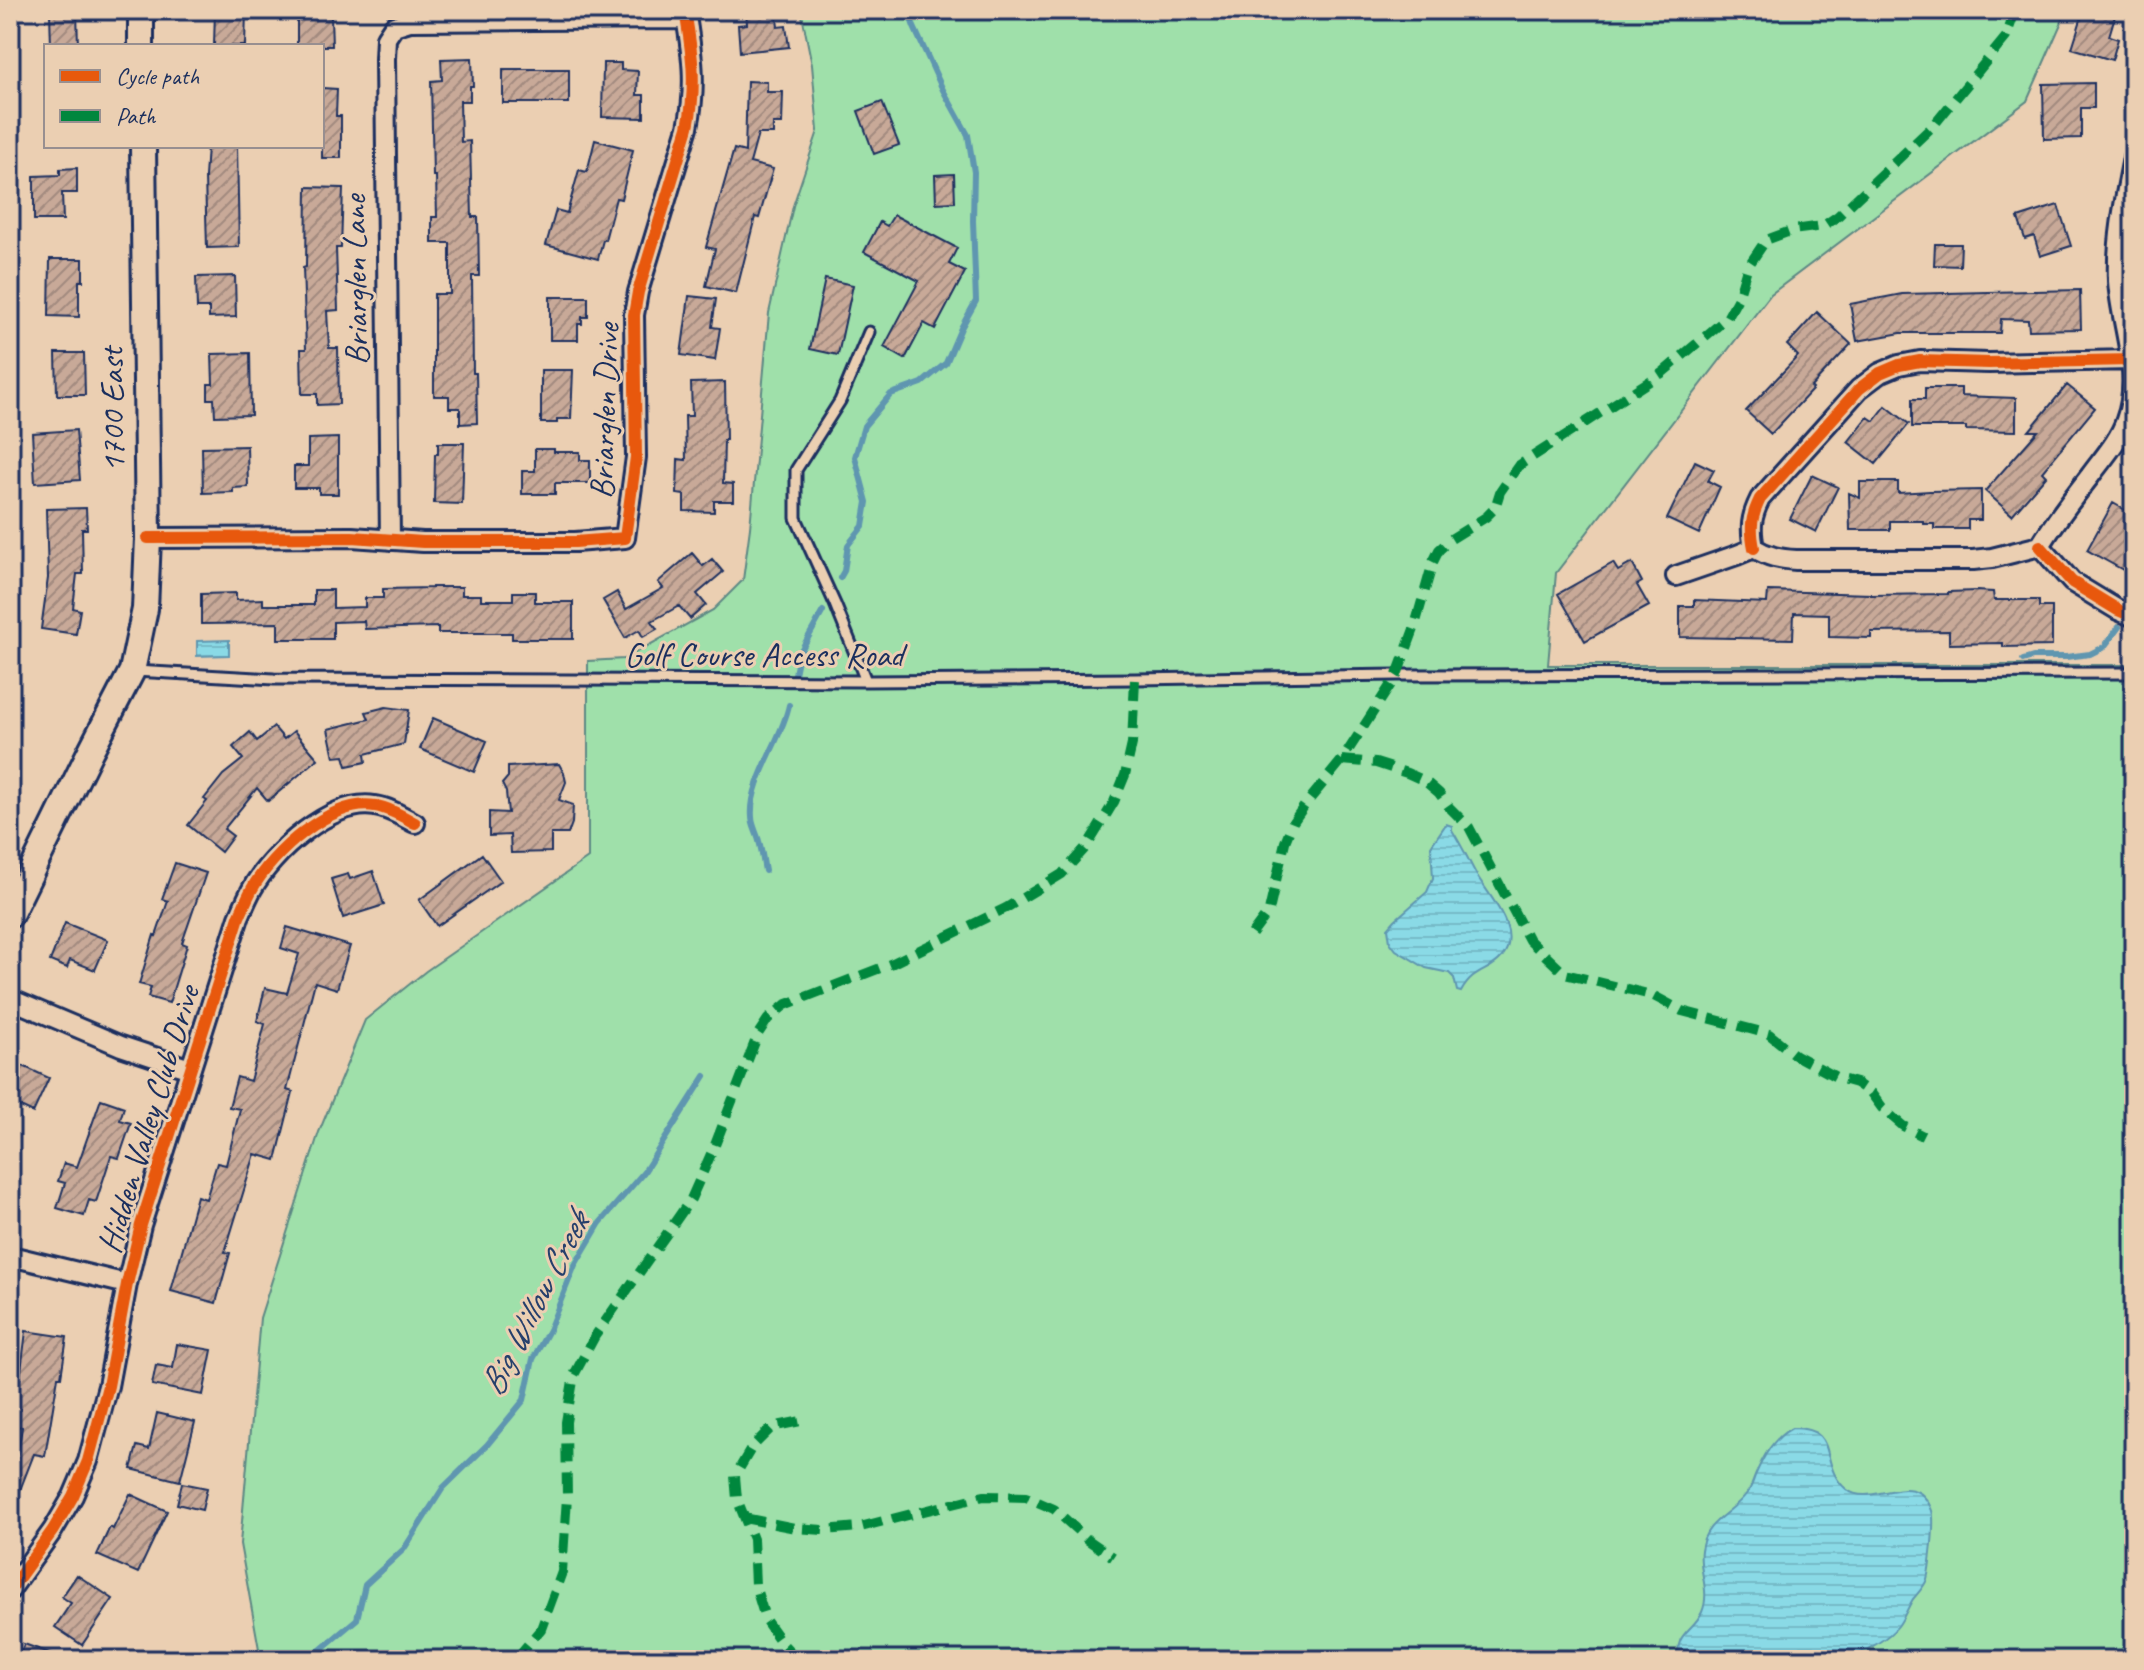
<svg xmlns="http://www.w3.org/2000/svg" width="2144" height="1670" font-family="Caveat,sans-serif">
<defs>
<pattern id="water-rules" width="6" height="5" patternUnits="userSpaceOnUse" patternTransform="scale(2)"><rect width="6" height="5" fill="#8adae6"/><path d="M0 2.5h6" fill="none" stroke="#76bbc8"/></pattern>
<pattern id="building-hatch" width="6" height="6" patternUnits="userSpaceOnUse" patternTransform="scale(2)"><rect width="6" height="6" fill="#c8a998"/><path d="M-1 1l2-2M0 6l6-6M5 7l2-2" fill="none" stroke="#a28a7f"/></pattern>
</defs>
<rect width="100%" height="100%" fill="#ebcfb2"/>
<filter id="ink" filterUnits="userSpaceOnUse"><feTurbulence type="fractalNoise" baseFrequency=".0125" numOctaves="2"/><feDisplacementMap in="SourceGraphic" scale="16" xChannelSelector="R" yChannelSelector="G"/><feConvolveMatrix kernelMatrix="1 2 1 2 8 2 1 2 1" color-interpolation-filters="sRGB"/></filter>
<g filter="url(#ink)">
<!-- grass -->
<path fill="#9fe0aa" stroke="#5d8884" stroke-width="2" d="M 801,10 L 2067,10 L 2027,101 L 1771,294 L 1556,573 L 1548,665 L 2134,665 L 2134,1660 L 261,1660 L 240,1544 L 260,1318 L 319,1132 L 365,1020 L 426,971 L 588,858 L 588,661 L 624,659 L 713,610 L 743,580 L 750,528 L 769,313 L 793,206 L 818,131 L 812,65 Z"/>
<!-- water -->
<path fill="url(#water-rules)" stroke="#5e96b0" stroke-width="2" d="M 229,640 L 229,655 L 197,656 L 197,641 Z
M 1446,824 L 1452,826 L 1452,830 C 1461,844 1468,859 1476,874 C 1489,896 1523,931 1502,957 C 1489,973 1474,968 1461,992 L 1457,991 L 1454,978 L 1449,973 L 1426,968 L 1396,950 L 1390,942 L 1388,928 L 1395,920 L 1427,892 L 1433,878 L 1431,846 Z
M 1792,1428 C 1842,1428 1817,1464 1846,1489 C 1867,1506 1897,1481 1918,1492 C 1926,1496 1933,1509 1933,1517 C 1934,1529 1930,1568 1927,1579 C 1925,1586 1918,1593 1913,1599 C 1908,1607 1904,1618 1898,1626 C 1886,1641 1864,1651 1847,1660 L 1679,1660 C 1674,1632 1693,1632 1702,1612 C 1711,1591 1698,1571 1701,1550 C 1705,1520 1732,1514 1747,1493 C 1751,1489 1753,1481 1755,1476 C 1763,1457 1773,1438 1792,1428 Z"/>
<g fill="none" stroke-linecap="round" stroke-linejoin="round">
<!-- stream -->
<path stroke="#5e96b0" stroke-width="6" d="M 840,578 L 844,571 L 848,545 L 863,526 L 867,502 L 855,457 L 864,426 L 891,394 L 922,383 L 946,363 L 961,328 L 976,301 L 973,221 L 974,172 L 968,135 L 943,90 L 914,27 L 908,10
M 2023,660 L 2033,657 L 2066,657 L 2090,654 L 2104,647 L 2119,627
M 795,674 L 799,654 L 823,611
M 765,871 C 763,861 762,851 759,841 C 757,833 752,825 752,817 C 749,781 782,740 789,705
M 313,1656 L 357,1619 L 365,1585 L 404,1549 L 443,1488 L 487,1445 L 524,1400 L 533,1359 L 549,1330 L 575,1265 L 600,1223 L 644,1172 L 705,1076"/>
</g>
<!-- building -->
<path fill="url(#building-hatch)" stroke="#1b2f5e" stroke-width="2" d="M 215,10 L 246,10 L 245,46 L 214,46 Z
M 303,10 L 320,10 L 321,17 L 331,17 L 332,46 L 297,46 L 297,17 L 303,17 Z
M 746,10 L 776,10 L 778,27 L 786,26 L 789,47 L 740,52 L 738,25 L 747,24 Z
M 2084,10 L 2096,10 L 2115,16 L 2109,36 L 2118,39 L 2112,60 L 2072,48 Z
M 77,11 L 78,46 L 51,46 L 50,12 Z
M 472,58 L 473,86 L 470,86 L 470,101 L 460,101 L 461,142 L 470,141 L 472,217 L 478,217 L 479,276 L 472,276 L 473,373 L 476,373 L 477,423 L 460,424 L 460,408 L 449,408 L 449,396 L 434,396 L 434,294 L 450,294 L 450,243 L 432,243 L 432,217 L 437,217 L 436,176 L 433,176 L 431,81 L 442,80 L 441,59 Z
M 603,63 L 621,63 L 621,70 L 638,71 L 637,95 L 644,95 L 644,118 L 602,117 Z
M 503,69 L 569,69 L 569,103 L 503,103 Z
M 747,81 L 767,82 L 767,92 L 783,92 L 782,124 L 773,124 L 773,134 L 758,134 L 750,163 L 773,169 L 759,218 L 755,217 L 736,293 L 706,286 L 715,249 L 706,247 L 734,149 L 745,152 Z
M 2094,83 L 2094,108 L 2081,108 L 2081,138 L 2044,139 L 2043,84 Z
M 322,88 L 337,89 L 336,116 L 341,116 L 341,158 L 322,158 Z
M 882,102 L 899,145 L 874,154 L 858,111 Z
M 595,140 L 633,150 L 621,199 L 616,198 L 605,240 L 603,240 L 598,259 L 546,245 L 556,210 L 567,213 L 579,170 L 587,172 Z
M 207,146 L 237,146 L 239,247 L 207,248 L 205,177 Z
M 77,168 L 77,193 L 62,193 L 63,220 L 34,220 L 34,176 L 60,175 L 60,169 Z
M 954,174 L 955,202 L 936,203 L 935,175 Z
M 307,187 L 343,188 L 341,248 L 336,248 L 338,310 L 327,311 L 329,348 L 338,348 L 339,404 L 317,405 L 317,394 L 302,394 L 301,349 L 306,349 L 303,268 L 306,267 Z
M 2058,205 L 2071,246 L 2040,256 L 2034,236 L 2025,239 L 2018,218 Z
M 894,215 L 957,248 L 949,264 L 965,272 L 935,329 L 924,323 L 905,359 L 884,347 L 919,281 L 864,252 L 880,222 L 887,226 Z
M 1935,244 L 1961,244 L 1960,266 L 1934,265 Z
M 50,259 L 83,259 L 83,281 L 79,281 L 79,317 L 49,316 Z
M 235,276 L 236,317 L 209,318 L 209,308 L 197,308 L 196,277 Z
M 825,279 L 853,285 L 838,355 L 810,349 Z
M 2080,290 L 2081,329 L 2029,330 L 2028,320 L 2001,319 L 2000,333 L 1901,333 L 1857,341 L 1850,304 L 1902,294 Z
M 689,296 L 716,299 L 712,327 L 720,328 L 715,360 L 681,355 Z
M 550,297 L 588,297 L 588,317 L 582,317 L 582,324 L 578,324 L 578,340 L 550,340 Z
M 1817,312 L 1851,344 L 1811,387 L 1813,389 L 1771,434 L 1746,411 L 1798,356 L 1787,345 Z
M 56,353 L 84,353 L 85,395 L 57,395 Z
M 250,353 L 251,415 L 215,416 L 214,399 L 208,399 L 208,384 L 213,384 L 212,354 Z
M 541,370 L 573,370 L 571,419 L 557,419 L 557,423 L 541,423 Z
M 725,382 L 726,440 L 724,440 L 723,483 L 733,484 L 733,501 L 714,501 L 714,512 L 684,511 L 684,495 L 677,494 L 678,459 L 686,460 L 685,416 L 692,416 L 691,383 Z
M 2067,385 L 2095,408 L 2042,472 L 2046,476 L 2012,515 L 1985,491 L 2038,431 L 2029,431 Z
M 1925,388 L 1961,388 L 1961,396 L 2016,398 L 2016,431 L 1966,430 L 1966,427 L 1912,427 L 1912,399 L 1925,399 Z
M 1886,406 L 1909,424 L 1876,464 L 1848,442 L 1868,417 L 1874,421 Z
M 76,430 L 80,480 L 35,483 L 32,433 Z
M 338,438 L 338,494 L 319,494 L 319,488 L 294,488 L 294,466 L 308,466 L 308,439 Z
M 438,443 L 464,443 L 462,504 L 434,503 L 435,454 L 438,454 Z
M 247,446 L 248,487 L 233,488 L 233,492 L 203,493 L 202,447 Z
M 535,449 L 554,449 L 554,452 L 580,452 L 580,460 L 590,460 L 590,483 L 555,483 L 555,494 L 522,494 L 522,471 L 535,471 Z
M 1695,461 L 1714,470 L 1708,481 L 1720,487 L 1699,534 L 1667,519 Z
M 1812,475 L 1838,487 L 1816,532 L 1790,519 Z
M 1860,482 L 1898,482 L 1898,493 L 1930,491 L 1981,490 L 1981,520 L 1968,520 L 1968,529 L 1934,529 L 1934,524 L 1923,524 L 1923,521 L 1890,521 L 1890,530 L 1850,530 L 1849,493 L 1860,498 Z
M 2113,503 L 2134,515 L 2134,551 L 2123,570 L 2087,550 Z
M 86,508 L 87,529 L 82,529 L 83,574 L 77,574 L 73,608 L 80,610 L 76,634 L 41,629 L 48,578 L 46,509 Z
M 692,553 L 703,566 L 712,559 L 723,572 L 697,594 L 706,605 L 690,619 L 679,606 L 652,621 L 657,629 L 643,637 L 639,630 L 625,638 L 603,600 L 617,592 L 626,609 L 663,588 L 658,582 Z
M 1613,563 L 1618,571 L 1632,563 L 1642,582 L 1637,585 L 1649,606 L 1585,641 L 1558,594 Z
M 432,587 L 462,587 L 462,595 L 481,595 L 481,600 L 513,600 L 513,592 L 535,592 L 535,602 L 573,602 L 573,639 L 512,639 L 512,633 L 438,633 L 438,627 L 365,629 L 364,621 L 333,622 L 333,639 L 278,639 L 278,623 L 201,624 L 201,594 L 236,593 L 236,600 L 263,599 L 263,605 L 314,605 L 314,590 L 333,590 L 333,608 L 365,607 L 365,598 L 383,598 L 383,589 L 432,588 Z
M 1768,591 L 1871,594 L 1871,595 L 1948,594 L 1948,592 L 1976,591 L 1993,592 L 1994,600 L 2039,600 L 2039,607 L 2052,607 L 2052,646 L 2003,647 L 2003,643 L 1949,644 L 1949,631 L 1871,632 L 1871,638 L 1829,637 L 1829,614 L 1794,613 L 1793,639 L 1680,637 L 1680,606 L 1694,606 L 1694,600 L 1767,603 Z
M 386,707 L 409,710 L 404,744 L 365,754 L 366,762 L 347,766 L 344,756 L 334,757 L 328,729 L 369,719 L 366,712 Z
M 433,718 L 487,741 L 474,772 L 420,749 Z
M 274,727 L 284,739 L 294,731 L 318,759 L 268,801 L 257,788 L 224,829 L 233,836 L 221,852 L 188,825 L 207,801 L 204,799 L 223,775 L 243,759 L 233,747 L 250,732 L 257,741 Z
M 559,764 L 564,773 L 566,782 L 559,800 L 573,805 L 572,823 L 568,834 L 551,834 L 551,852 L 511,853 L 510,835 L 489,836 L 489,812 L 508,813 L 506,792 L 502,784 L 508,777 L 508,767 Z
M 482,854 L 501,881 L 437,926 L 419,900 Z
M 175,863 L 206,873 L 182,943 L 187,945 L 169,1003 L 148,997 L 151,987 L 139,984 L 154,935 L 156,936 L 168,901 L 162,899 Z
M 373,871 L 384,905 L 343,918 L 331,879 L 348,874 L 350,879 Z
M 65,923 L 108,940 L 95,970 L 70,960 L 67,968 L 50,961 Z
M 287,927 L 350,946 L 337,989 L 315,982 L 287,1090 L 293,1092 L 276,1160 L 255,1154 L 225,1252 L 230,1253 L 216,1303 L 171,1291 L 197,1196 L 206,1199 L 217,1163 L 226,1165 L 240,1109 L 229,1107 L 237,1077 L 250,1081 L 265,1024 L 257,1021 L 265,988 L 287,993 L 299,954 L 281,948 Z
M 10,1060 L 49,1078 L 33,1113 L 10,1102 Z
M 101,1099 L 124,1107 L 120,1120 L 131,1123 L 119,1158 L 111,1156 L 96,1202 L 89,1200 L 84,1216 L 57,1208 L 65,1183 L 58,1181 L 64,1163 L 77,1167 Z
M 26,1331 L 67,1337 L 61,1377 L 58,1377 L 45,1456 L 34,1454 L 18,1495 L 11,1493 L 22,1427 L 11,1425 L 17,1387 L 19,1387 Z
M 177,1344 L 212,1350 L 203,1395 L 152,1385 L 156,1365 L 173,1368 Z
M 157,1413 L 195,1422 L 180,1481 L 131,1469 L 137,1446 L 149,1449 Z
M 182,1483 L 207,1488 L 202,1510 L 177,1504 Z
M 130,1494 L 167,1511 L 138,1573 L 97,1555 L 110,1527 L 113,1529 Z
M 77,1575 L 113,1599 L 82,1645 L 55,1627 L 71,1603 L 62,1597 Z
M 24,1644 L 64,1658 L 63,1660 L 18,1660 Z"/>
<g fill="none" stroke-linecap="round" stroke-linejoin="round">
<!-- lane casing -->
<g stroke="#1b2f5e" stroke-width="15">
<path id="lane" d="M 135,671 L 274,679 L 866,681 L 1135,679 L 1397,675 L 2134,673
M 866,681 L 835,604 L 796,518 L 796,470 L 840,401 L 869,332"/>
</g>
<!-- street casing -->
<g stroke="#1b2f5e" stroke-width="24">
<path id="street" d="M 148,538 L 352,537 L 423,542 L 575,542 L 625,538 L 636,457 L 634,315 L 638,292 L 688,127 C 697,84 692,53 685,10
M 390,540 L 385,59 L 386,38 L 394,26 L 410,21 L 686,19
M 2040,546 C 2055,521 2072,499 2090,476 C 2103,458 2119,441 2126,420 C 2143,374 2121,327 2118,281 C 2116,239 2126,194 2134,153
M 2040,546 L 2072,582 L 2118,610 L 2134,617
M 1754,548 C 1750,528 1751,517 1760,499 L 1859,389 L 1880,373 L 1899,365 L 1920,361 L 1989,363 L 2132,360
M 1676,576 L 1737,555 L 1754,548 C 1768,557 1780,559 1796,560 L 1973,560 L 1992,558 L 2040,546
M 10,999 L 121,1046 L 190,1069
M 19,1258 L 127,1284
M 10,1590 L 53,1530 L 73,1496 L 88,1461 L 108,1386 L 127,1284 L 141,1225 L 239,917 C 243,908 247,898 252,889 C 271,854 332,798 375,806 C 389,808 402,816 415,823"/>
</g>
<!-- secondary casing -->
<g stroke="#1b2f5e" stroke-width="30">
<path id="secondary" d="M 141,10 L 141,46
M 10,915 L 91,750 L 132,671 L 145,609 L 148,538 L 143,146"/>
</g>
<!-- lane -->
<use href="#lane" stroke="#ebcfb2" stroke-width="9"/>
<!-- street -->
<use href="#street" stroke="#ebcfb2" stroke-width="18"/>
<!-- secondary -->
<use href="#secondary" stroke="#ebcfb2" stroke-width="24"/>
<!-- quiet -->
<path stroke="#00873e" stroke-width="10" stroke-dasharray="20 10" stroke-linecap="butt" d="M 1342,760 L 1376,763 L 1407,773 L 1425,781 L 1439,793 L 1449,807 L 1469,827 L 1529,940 L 1565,974 L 1652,995 L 1682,1011 L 1769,1034 L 1795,1055 L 1838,1078 L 1856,1083 L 1871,1093 L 1882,1108 L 1903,1126 L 1923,1136
M 1252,934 L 1269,911 L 1285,842 L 1293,822 L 1305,805 L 1342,760 L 1397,675 L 1414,629 L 1433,562 L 1439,550 L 1451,539 L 1486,517 L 1495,508 L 1500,492 L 1518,466 L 1662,373 L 1727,318 L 1738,298 L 1747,268 L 1766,240 L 1793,230 L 1823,226 L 1838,216 L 1934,125 L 2006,37 L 2012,20 L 2010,10
M 744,1518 L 795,1528 L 824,1530 L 860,1527 L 984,1496 L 1026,1497 L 1054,1509 L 1088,1540 L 1113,1557
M 515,1660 L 541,1629 L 562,1572 L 567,1497 L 566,1422 L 574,1375 L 595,1336 L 691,1199 L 715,1145 L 758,1034 L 768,1019 L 785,1005 L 893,963 L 1006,908 L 1062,874 L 1087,846 L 1114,802 L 1125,775 L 1132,744 L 1135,679
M 798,1660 L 781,1642 L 766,1621 L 755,1585 L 753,1539 L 737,1499 L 735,1476 L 752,1447 L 772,1427 L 806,1420"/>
<!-- cycleway casing -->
<g stroke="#ebcfb2" stroke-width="17">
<path id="cycleway" d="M 148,538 L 352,537 L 423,542 L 575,542 L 625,538 L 636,457 L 634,315 L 638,292 L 688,127 C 697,84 692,53 685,10
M 2040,546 L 2072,582 L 2118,610 L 2134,617
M 1754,548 C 1750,528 1751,517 1760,499 L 1859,389 L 1880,373 L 1899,365 L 1920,361 L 1989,363 L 2132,360
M 10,1590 L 53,1530 L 73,1496 L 88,1461 L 108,1386 L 127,1284 L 141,1225 L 239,917 C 243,908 247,898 252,889 C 271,854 332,798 375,806 C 389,808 402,816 415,823"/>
</g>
<!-- cycleway -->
<use href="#cycleway" stroke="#e8590c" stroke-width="12"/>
</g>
</g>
<g text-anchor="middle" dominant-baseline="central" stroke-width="6" stroke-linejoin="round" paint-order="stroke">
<!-- street labels -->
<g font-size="34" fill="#1b2f5e" stroke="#ebcfb2">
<text transform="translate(355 280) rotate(-91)">Briarglen Lane</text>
<text transform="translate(112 410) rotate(-91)">1700 East</text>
<text transform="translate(604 411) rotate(-88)">Briarglen Drive</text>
<text x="764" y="654">Golf Course Access Road</text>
<text transform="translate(148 1119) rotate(-73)">Hidden Valley Club Drive</text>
</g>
<!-- water labels -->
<g font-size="36" font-style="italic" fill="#26406c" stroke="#ebcfb2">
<text transform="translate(534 1304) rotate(-63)">Big Willow Creek</text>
</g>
</g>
<!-- margin -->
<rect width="2144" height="1670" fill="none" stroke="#ebcfb2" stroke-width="40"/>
<rect x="20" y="20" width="2104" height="1630" fill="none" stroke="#1b2f5e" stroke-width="3" filter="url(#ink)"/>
<!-- legend -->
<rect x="44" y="44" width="280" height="104" fill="#ebcfb2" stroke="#988f90" stroke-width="2"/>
<rect x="60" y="70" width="40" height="12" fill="#e8590c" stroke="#988f90" stroke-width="2"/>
<text x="116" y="84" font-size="24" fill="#1b2f5e">Cycle path</text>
<rect x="60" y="110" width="40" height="12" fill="#00873e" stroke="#988f90" stroke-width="2"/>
<text x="116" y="124" font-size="24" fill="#1b2f5e">Path</text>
</svg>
